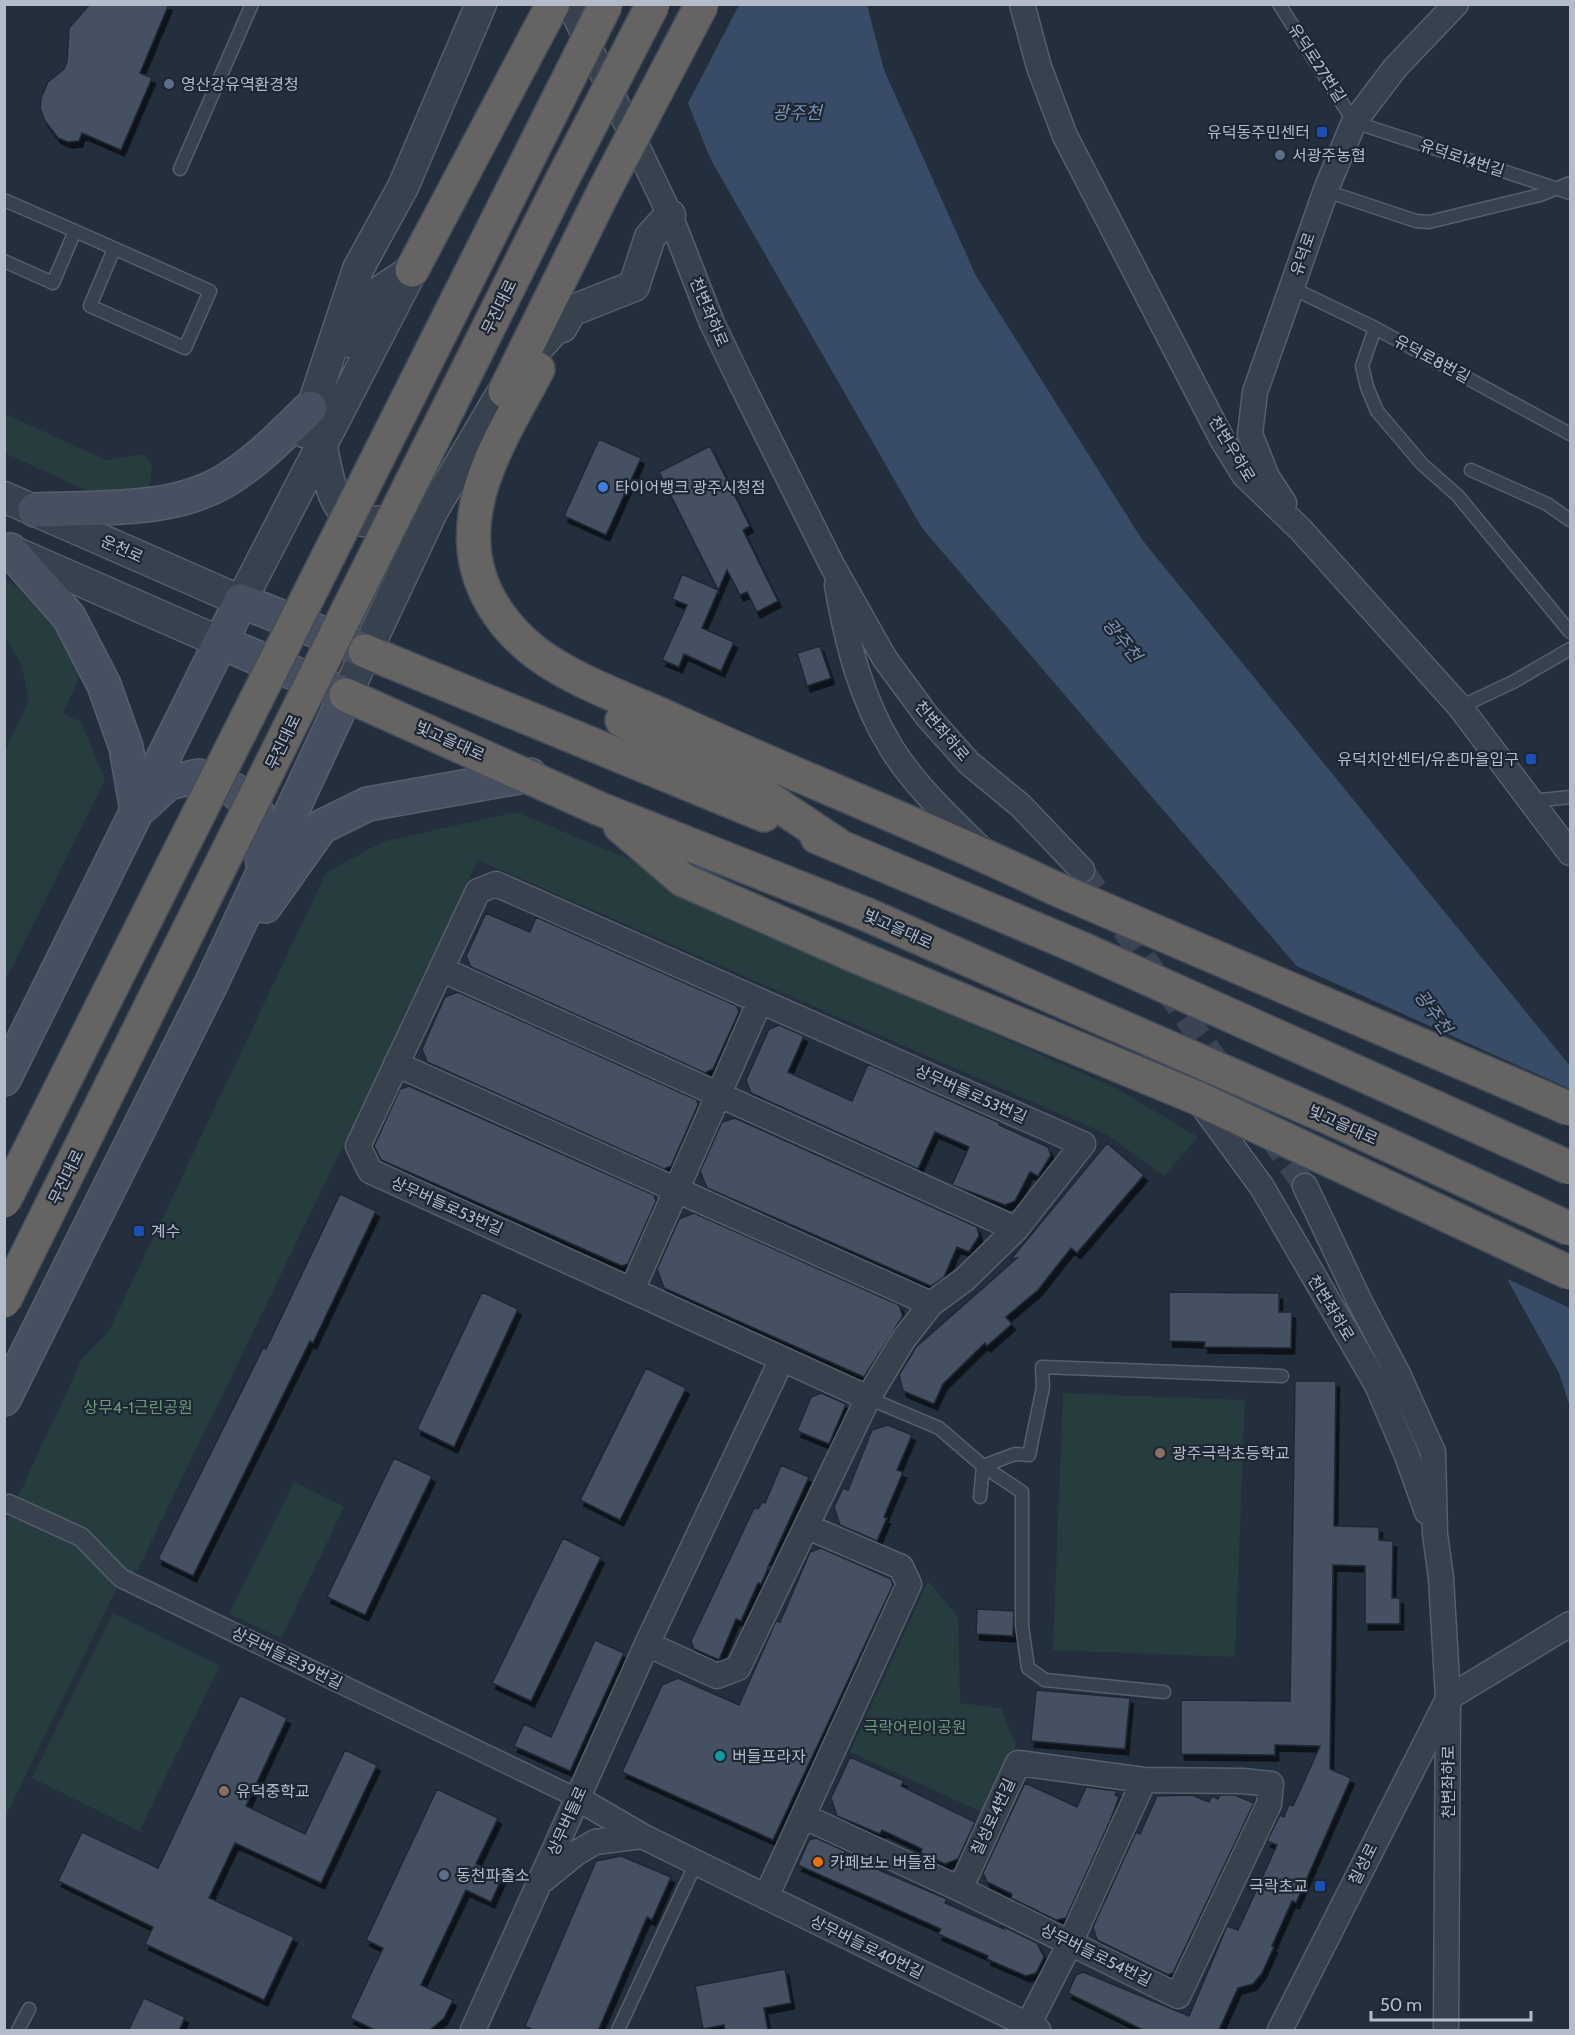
<svg xmlns="http://www.w3.org/2000/svg" width="1575" height="2035" font-family="Cabin,'Noto Sans KR',sans-serif">
<defs>
<filter id="shadow"><feDropShadow dx="3.5" dy="6" stdDeviation="0" flood-color="#0009"/></filter>
</defs>
<rect width="100%" height="100%" fill="#242f3e"/>
<!-- green -->
<path fill="#263c3f" d="M 5,414 L 106,460 L 144,454 L 152,464 L 150,488 L 92,493 L 5,453 Z
M 5,580 C 26,590 53,614 64,636 C 70,648 74,663 79,677 L 63,714 L 81,722 L 105,780 L 5,981 L 5,751 L 29,700 L 21,664 L 5,636 Z
M 516,812 L 636,862 L 682,896 L 1118,1089 L 1198,1137 L 1164,1176 L 1106,1134 L 478,860 L 331,1171 L 138,1569 L 121,1579 L 5,1818 L 5,1525 L 82,1359 L 109,1331 L 326,873 L 382,842 Z
M 1063,1393 L 1245,1400 L 1235,1657 L 1053,1650 Z
M 294,1482 L 344,1507 L 281,1638 L 229,1614 Z
M 928,1581 L 958,1617 L 960,1703 L 1001,1708 L 1016,1746 L 984,1813 L 850,1752 Z
M 113,1613 L 220,1666 L 139,1831 L 32,1778 Z"/>
<!-- water -->
<path fill="#394c67" d="M 648,5 L 867,5 L 884,70 L 976,276 L 1143,541 L 1570,1066 L 1570,1407 L 1559,1373 L 1479,1228 L 1300,970 L 922,528 L 711,160 Z"/>
<!-- pier -->
<path fill="#242f3e" d="M 645,4 L 739,5 L 686,107 Z
M 1290,963 L 1570,1089 L 1570,1308 L 1503,1277 L 1477,1229 Z"/>
<!-- building -->
<path fill="#455162" stroke="#1f2835" stroke-width="1.5" filter="url(#shadow)" d="M 90,4 L 169,4 L 140,73 L 152,78 L 121,150 L 82,133 L 79,141 L 68,142 L 58,138 L 45,121 L 40,108 L 41,98 L 48,82 L 64,69 L 67,61 L 69,28 Z
M 599,439 L 641,458 L 606,535 L 564,516 Z
M 710,446 L 750,526 L 743,530 L 778,601 L 757,612 L 747,592 L 740,595 L 727,570 L 702,628 L 734,642 L 721,671 L 684,654 L 679,667 L 662,660 L 687,605 L 672,599 L 682,574 L 718,590 L 659,472 Z
M 820,646 L 831,678 L 807,686 L 797,653 Z
M 486,913 L 530,932 L 536,917 L 737,1006 L 739,1012 L 713,1069 L 705,1073 L 471,967 L 466,956 Z
M 458,992 L 697,1100 L 698,1105 L 671,1166 L 664,1169 L 427,1062 L 422,1049 L 432,1026 L 445,997 Z
M 779,1025 L 804,1036 L 788,1072 L 852,1101 L 868,1064 L 1000,1123 L 999,1125 L 1048,1147 L 1051,1155 L 1038,1176 L 1030,1172 L 1015,1201 L 1005,1205 L 952,1185 L 969,1147 L 935,1132 L 918,1169 L 751,1093 L 746,1080 L 769,1029 Z
M 409,1086 L 654,1195 L 656,1201 L 628,1264 L 622,1266 L 381,1160 L 374,1146 L 400,1089 Z
M 735,1118 L 977,1227 L 979,1236 L 969,1252 L 957,1247 L 944,1277 L 931,1286 L 707,1188 L 700,1171 L 722,1122 Z
M 1107,1143 L 1144,1175 L 1077,1253 L 1071,1248 L 1038,1290 L 1006,1317 L 1012,1324 L 987,1346 L 985,1343 L 943,1384 L 934,1404 L 903,1391 L 899,1375 L 916,1347 L 1017,1258 L 1011,1259 Z
M 340,1194 L 376,1211 L 313,1343 L 310,1341 L 193,1576 L 158,1559 L 263,1348 L 266,1349 Z
M 694,1213 L 899,1305 L 903,1316 L 864,1377 L 664,1288 L 657,1269 L 679,1219 Z
M 482,1292 L 518,1309 L 454,1447 L 417,1429 Z
M 1169,1292 L 1279,1293 L 1279,1312 L 1292,1312 L 1291,1348 L 1204,1347 L 1205,1342 L 1169,1341 Z
M 646,1368 L 686,1388 L 620,1520 L 580,1500 Z
M 1295,1381 L 1336,1381 L 1334,1526 L 1379,1527 L 1379,1540 L 1393,1541 L 1392,1598 L 1400,1598 L 1400,1624 L 1365,1624 L 1365,1566 L 1333,1565 L 1330,1769 L 1351,1778 L 1296,1903 L 1292,1901 L 1272,1946 L 1274,1947 L 1262,1973 L 1253,1984 L 1238,1988 L 1219,2030 L 1221,2031 L 1145,2031 L 1068,1993 L 1076,1975 L 1083,1972 L 1189,2016 L 1227,1926 L 1238,1930 L 1277,1845 L 1267,1841 L 1280,1815 L 1284,1817 L 1289,1804 L 1293,1806 L 1320,1746 L 1275,1745 L 1275,1755 L 1181,1754 L 1181,1700 L 1290,1701 Z
M 821,1393 L 846,1404 L 829,1444 L 797,1431 L 811,1397 Z
M 888,1425 L 912,1435 L 897,1470 L 903,1472 L 884,1517 L 887,1518 L 877,1541 L 840,1525 L 834,1507 L 843,1488 L 848,1490 L 872,1430 Z
M 394,1458 L 432,1476 L 365,1615 L 327,1597 Z
M 781,1465 L 809,1477 L 768,1567 L 771,1566 L 770,1569 L 768,1568 L 761,1584 L 758,1583 L 741,1621 L 736,1619 L 719,1660 L 694,1649 L 691,1641 L 754,1508 L 758,1509 L 762,1502 L 765,1503 Z
M 563,1538 L 601,1557 L 531,1701 L 492,1683 Z
M 821,1548 L 891,1579 L 893,1585 L 773,1840 L 622,1772 L 662,1685 L 678,1678 L 739,1705 L 776,1621 L 780,1622 L 810,1552 Z
M 977,1609 L 1014,1611 L 1013,1636 L 976,1634 Z
M 595,1640 L 624,1653 L 570,1771 L 514,1746 L 524,1724 L 551,1737 Z
M 1036,1690 L 1130,1698 L 1125,1749 L 1031,1741 Z
M 240,1695 L 287,1718 L 246,1806 L 305,1834 L 345,1750 L 377,1765 L 321,1883 L 235,1843 L 209,1898 L 294,1937 L 264,2000 L 145,1944 L 153,1927 L 58,1881 L 82,1832 L 158,1868 Z
M 850,1757 L 904,1781 L 901,1786 L 975,1822 L 958,1859 L 945,1864 L 921,1853 L 922,1849 L 882,1830 L 880,1834 L 837,1816 L 831,1798 Z
M 1025,1783 L 1077,1807 L 1086,1787 L 1117,1791 L 1115,1795 L 1119,1797 L 1110,1821 L 1066,1918 L 1056,1920 L 1011,1898 L 1012,1894 L 987,1882 L 983,1873 Z
M 437,1789 L 498,1818 L 476,1864 L 503,1876 L 491,1902 L 466,1890 L 421,1985 L 453,2000 L 444,2018 L 429,2031 L 377,2031 L 350,2018 L 383,1948 L 366,1940 Z
M 1192,1795 L 1209,1802 L 1212,1796 L 1218,1799 L 1220,1795 L 1235,1795 L 1254,1803 L 1173,1973 L 1168,1975 L 1097,1940 L 1093,1927 L 1136,1832 L 1140,1834 L 1157,1796 Z
M 816,1838 L 845,1851 L 844,1855 L 947,1899 L 945,1903 L 1004,1929 L 1002,1926 L 1037,1943 L 1044,1957 L 1036,1973 L 1026,1976 L 987,1959 L 988,1956 L 938,1934 L 941,1929 L 798,1865 L 809,1840 Z
M 621,1856 L 671,1877 L 652,1920 L 647,1917 L 598,2031 L 535,2031 L 525,2026 L 596,1861 Z
M 785,1969 L 791,2003 L 764,2008 L 768,2031 L 725,2031 L 724,2025 L 703,2029 L 695,1986 Z
M 144,1998 L 185,2017 L 179,2031 L 128,2031 Z"/>
<g fill="none" stroke-linecap="round" stroke-linejoin="round">
<!-- minor-tunnel -->
<path stroke="#3a4453" stroke-width="24" stroke-dasharray="24 12" stroke-linecap="butt" d="M 1082,870 L 1305,1186"/>
<!-- service casing -->
<g stroke="#565f6c" stroke-width="15">
<path id="service" d="M 1279,4 L 1354,122 L 1570,193
M 180,169 L 252,4
M 1326,191 L 1416,221 L 1429,222 L 1540,195 L 1570,183
M 4,200 L 75,231 L 53,283 L 4,261
M 75,231 L 210,291 L 185,348 L 90,306 L 114,249
M 1292,288 L 1375,328 L 1570,434
M 1375,328 L 1362,366 L 1367,387 L 1377,411 L 1422,464 L 1458,496 L 1570,632
M 1471,470 L 1547,504 L 1570,520
M 1460,707 L 1513,682 L 1570,649
M 1532,801 L 1570,797
M 868,1398 L 939,1428 L 983,1466 L 1015,1454 L 1029,1455 L 1043,1387 L 1042,1367 L 1282,1376
M 980,1497 L 983,1466 L 1022,1492 L 1022,1626 L 1028,1668 L 1045,1680 L 1164,1692
M 18,2030 L 29,2009
M 618,2030 L 696,1863"/>
</g>
<!-- pedestrian casing -->
<g stroke="#565f6c" stroke-width="21">
<path id="pedestrian" d="M 9,1504 L 81,1537 L 121,1578 L 577,1798"/>
</g>
<!-- minor casing -->
<g stroke="#565f6c" stroke-width="27">
<path id="minor" d="M 569,4 L 670,215 L 712,323 L 740,381 L 833,567 L 885,659 L 927,716 L 969,763 L 1021,806 L 1082,870
M 1022,4 L 1039,67 L 1065,136 L 1223,441 L 1244,475 L 1301,530 L 1460,707 L 1570,853
M 1284,503 L 1267,477 L 1250,434 L 1255,392 L 1327,187 L 1354,122 L 1395,68 L 1456,4
M 837,585 C 847,643 861,699 892,749 C 916,787 949,817 980,848
M 441,969 L 1016,1229
M 396,1064 L 931,1304
M 1199,1101 L 1262,1187 L 1377,1385 L 1406,1453 L 1427,1512
M 1305,1186 L 1360,1302 L 1398,1374 L 1433,1452 L 1435,1534 L 1441,1578 L 1448,1698 L 1446,2030
M 632,1290 L 760,1001
M 808,1527 L 901,1567 L 909,1584 L 803,1816 L 960,1889 L 1178,1996 L 1269,1804 L 1271,1784 L 1243,1781 L 1144,1780 L 1018,1763 L 960,1889
M 647,1644 L 717,1676 L 738,1668 L 868,1398 L 903,1340 L 931,1304 L 965,1279 L 1016,1229 L 1083,1144 L 496,884 L 478,891 L 358,1146 L 370,1171 L 868,1398
M 1448,1698 L 1570,1624
M 577,1798 L 642,1836 L 1038,2030
M 543,1880 L 575,1854 L 595,1842 L 642,1836
M 766,1897 L 803,1816
M 1028,2025 L 1070,1943 L 1144,1780
M 473,2030 L 647,1644 L 782,1359
M 1280,2030 L 1446,1703"/>
</g>
<!-- tertiary casing -->
<g stroke="#565f6c" stroke-width="33">
<path id="tertiary" d="M 562,327 L 571,311 L 634,286 L 650,237 L 670,215
M 348,342 L 373,296 L 409,272
M 304,432 L 358,269 L 403,187 L 481,4
M 322,447 C 334,510 341,534 411,516
M 4,497 L 241,601 L 412,270
M 10,550 L 220,642
M 346,695 L 433,510 L 511,378 L 571,311"/>
</g>
<!-- secondary casing -->
<g stroke="#565f6c" stroke-width="36">
<path id="secondary" d="M 35,510 C 95,507 169,513 223,482 C 256,463 283,434 310,408
M 10,550 L 69,617 L 104,685 L 126,747 L 137,811
M 143,806 L 168,783 L 198,776 L 234,790 L 257,812 L 264,872
M 265,906 L 321,827 L 368,804 L 530,775
M 4,1079 L 241,601 L 361,649
M 4,1399 L 211,984 L 346,695 L 220,642"/>
</g>
<!-- trunk casing -->
<g stroke="#434c59" stroke-width="36">
<path id="trunk" d="M 412,270 L 553,4
M 538,369 C 507,429 460,496 477,567 C 485,601 508,631 535,652 C 574,682 632,701 677,722 C 802,779 930,828 1054,888
M 505,391 L 603,193
M 365,651 L 764,815
M 346,695 L 600,809 L 868,915 L 1053,997
M 622,720 L 748,785 L 838,845
M 620,826 L 683,880 L 860,958 L 1197,1098
M 817,837 L 1078,947"/>
</g>
<!-- service -->
<use href="#service" stroke="#38414e" stroke-width="12"/>
<!-- pedestrian -->
<use href="#pedestrian" stroke="#38414e" stroke-width="18"/>
<!-- minor -->
<use href="#minor" stroke="#38414e" stroke-width="24"/>
<!-- tertiary -->
<use href="#tertiary" stroke="#38414e" stroke-width="30"/>
<!-- secondary -->
<use href="#secondary" stroke="#465061" stroke-width="33"/>
<!-- trunk -->
<use href="#trunk" stroke="#656462" stroke-width="33"/>
<!-- trunk-bridge casing -->
<g stroke="#434c59" stroke-width="36" stroke-linecap="butt">
<path id="trunk-bridge" d="M 603,193 L 702,4
M 1054,888 L 1570,1109
M 1078,947 L 1570,1168
M 1053,997 L 1332,1119 L 1570,1229
M 1197,1098 L 1570,1273
M 4,1201 L 606,4
M 4,1301 L 561,182 L 653,4"/>
</g>
<!-- trunk-bridge -->
<use href="#trunk-bridge" stroke="#656462" stroke-width="33"/>
</g>
<!-- markers -->
<g fill="#5c6f8a" stroke="#1d2633" stroke-width="2">
<circle cx="169" cy="84" r="6"/>
<circle cx="1280" cy="155" r="6"/>
<circle cx="444" cy="1875" r="6"/>
</g>
<g fill="#1a4fb4" stroke="#1d2633" stroke-width="2">
<rect x="1316" y="126" width="12" height="12" rx="3"/>
<rect x="1525" y="753" width="12" height="12" rx="3"/>
<rect x="133" y="1225" width="12" height="12" rx="3"/>
<rect x="1314" y="1880" width="12" height="12" rx="3"/>
</g>
<circle fill="#3f7fe0" stroke="#1d2633" stroke-width="2" cx="603" cy="487" r="6"/>
<g fill="#8d6e63" stroke="#1d2633" stroke-width="2">
<circle cx="1160" cy="1453" r="6"/>
<circle cx="224" cy="1791" r="6"/>
</g>
<circle fill="#0f9aa8" stroke="#1d2633" stroke-width="2" cx="720" cy="1756" r="6"/>
<circle fill="#e8710a" stroke="#1d2633" stroke-width="2" cx="818" cy="1862" r="6"/>
<g text-anchor="middle" dominant-baseline="central" stroke-width="4.5" stroke-linejoin="round" paint-order="stroke">
<!-- street labels -->
<g font-size="16" fill="#b4bcc9" stroke="#1d2633">
<text transform="translate(1317 63) rotate(57)">유덕로27번길</text>
<text transform="translate(1462 158) rotate(18)">유덕로14번길</text>
<text transform="translate(1303 254) rotate(-71)">유덕로</text>
<text transform="translate(499 307) rotate(-64)">무진대로</text>
<text transform="translate(709 312) rotate(67)">천변좌하로</text>
<text transform="translate(1432 359) rotate(28)">유덕로8번길</text>
<text transform="translate(1232 449) rotate(59)">천변우하로</text>
<text transform="translate(122 549) rotate(24)">운천로</text>
<text transform="translate(942 731) rotate(49)">천변좌하로</text>
<text transform="translate(450 741) rotate(24)">빛고을대로</text>
<text transform="translate(283 742) rotate(-64)">무진대로</text>
<text transform="translate(898 929) rotate(24)">빛고을대로</text>
<text transform="translate(971 1094) rotate(24)">상무버들로53번길</text>
<text transform="translate(1343 1125) rotate(24)">빛고을대로</text>
<text transform="translate(66 1177) rotate(-64)">무진대로</text>
<text transform="translate(447 1206) rotate(24)">상무버들로53번길</text>
<text transform="translate(1331 1308) rotate(59)">천변좌하로</text>
<text transform="translate(287 1658) rotate(26)">상무버들로39번길</text>
<text transform="translate(1448 1782) rotate(-90)">천변좌하로</text>
<text transform="translate(993 1817) rotate(-65)">칠성로4번길</text>
<text transform="translate(567 1821) rotate(-66)">상무버들로</text>
<text transform="translate(1363 1864) rotate(-63)">칠성로</text>
<text transform="translate(867 1947) rotate(26)">상무버들로40번길</text>
<text transform="translate(1096 1955) rotate(26)">상무버들로54번길</text>
</g>
<!-- poi labels -->
<g font-size="16" fill="#b4bcc9" stroke="#1d2633" text-anchor="start">
<text x="181" y="84">영산강유역환경청</text>
<text x="1310" y="132" text-anchor="end">유덕동주민센터</text>
<text x="1292" y="155">서광주농협</text>
<text x="615" y="487">타이어뱅크 광주시청점</text>
<text x="1519" y="759" text-anchor="end">유덕치안센터/유촌마을입구</text>
<text x="151" y="1231">계수</text>
<text x="1172" y="1453">광주극락초등학교</text>
<text x="732" y="1756">버들프라자</text>
<text x="236" y="1791">유덕중학교</text>
<text x="830" y="1862">카페보노 버들점</text>
<text x="456" y="1875">동천파출소</text>
<text x="1308" y="1886" text-anchor="end">극락초교</text>
</g>
<!-- park labels -->
<g font-size="16" fill="#6b9a76" stroke="#1d2633">
<text x="138" y="1407">상무4-1근린공원</text>
<text x="915" y="1727">극락어린이공원</text>
</g>
<!-- water labels -->
<g font-size="18" font-style="italic" fill="#7c92b1" stroke="#1d2633">
<text x="797" y="113">광주천</text>
<text transform="translate(1122 640) rotate(51)">광주천</text>
<text transform="translate(1433 1012) rotate(54)">광주천</text>
</g>
</g>
<!-- border -->
<rect width="1575" height="2035" fill="none" stroke="#b4bcc9" stroke-width="12"/>
<!-- scale -->
<path d="M1371 2011v9h160v-9" fill="none" stroke="#b4bcc9" stroke-width="3"/>
<text x="1380" y="2011" font-size="18" fill="#b4bcc9" stroke="#1d2633" stroke-width="4.5" paint-order="stroke">50 m</text>
</svg>
